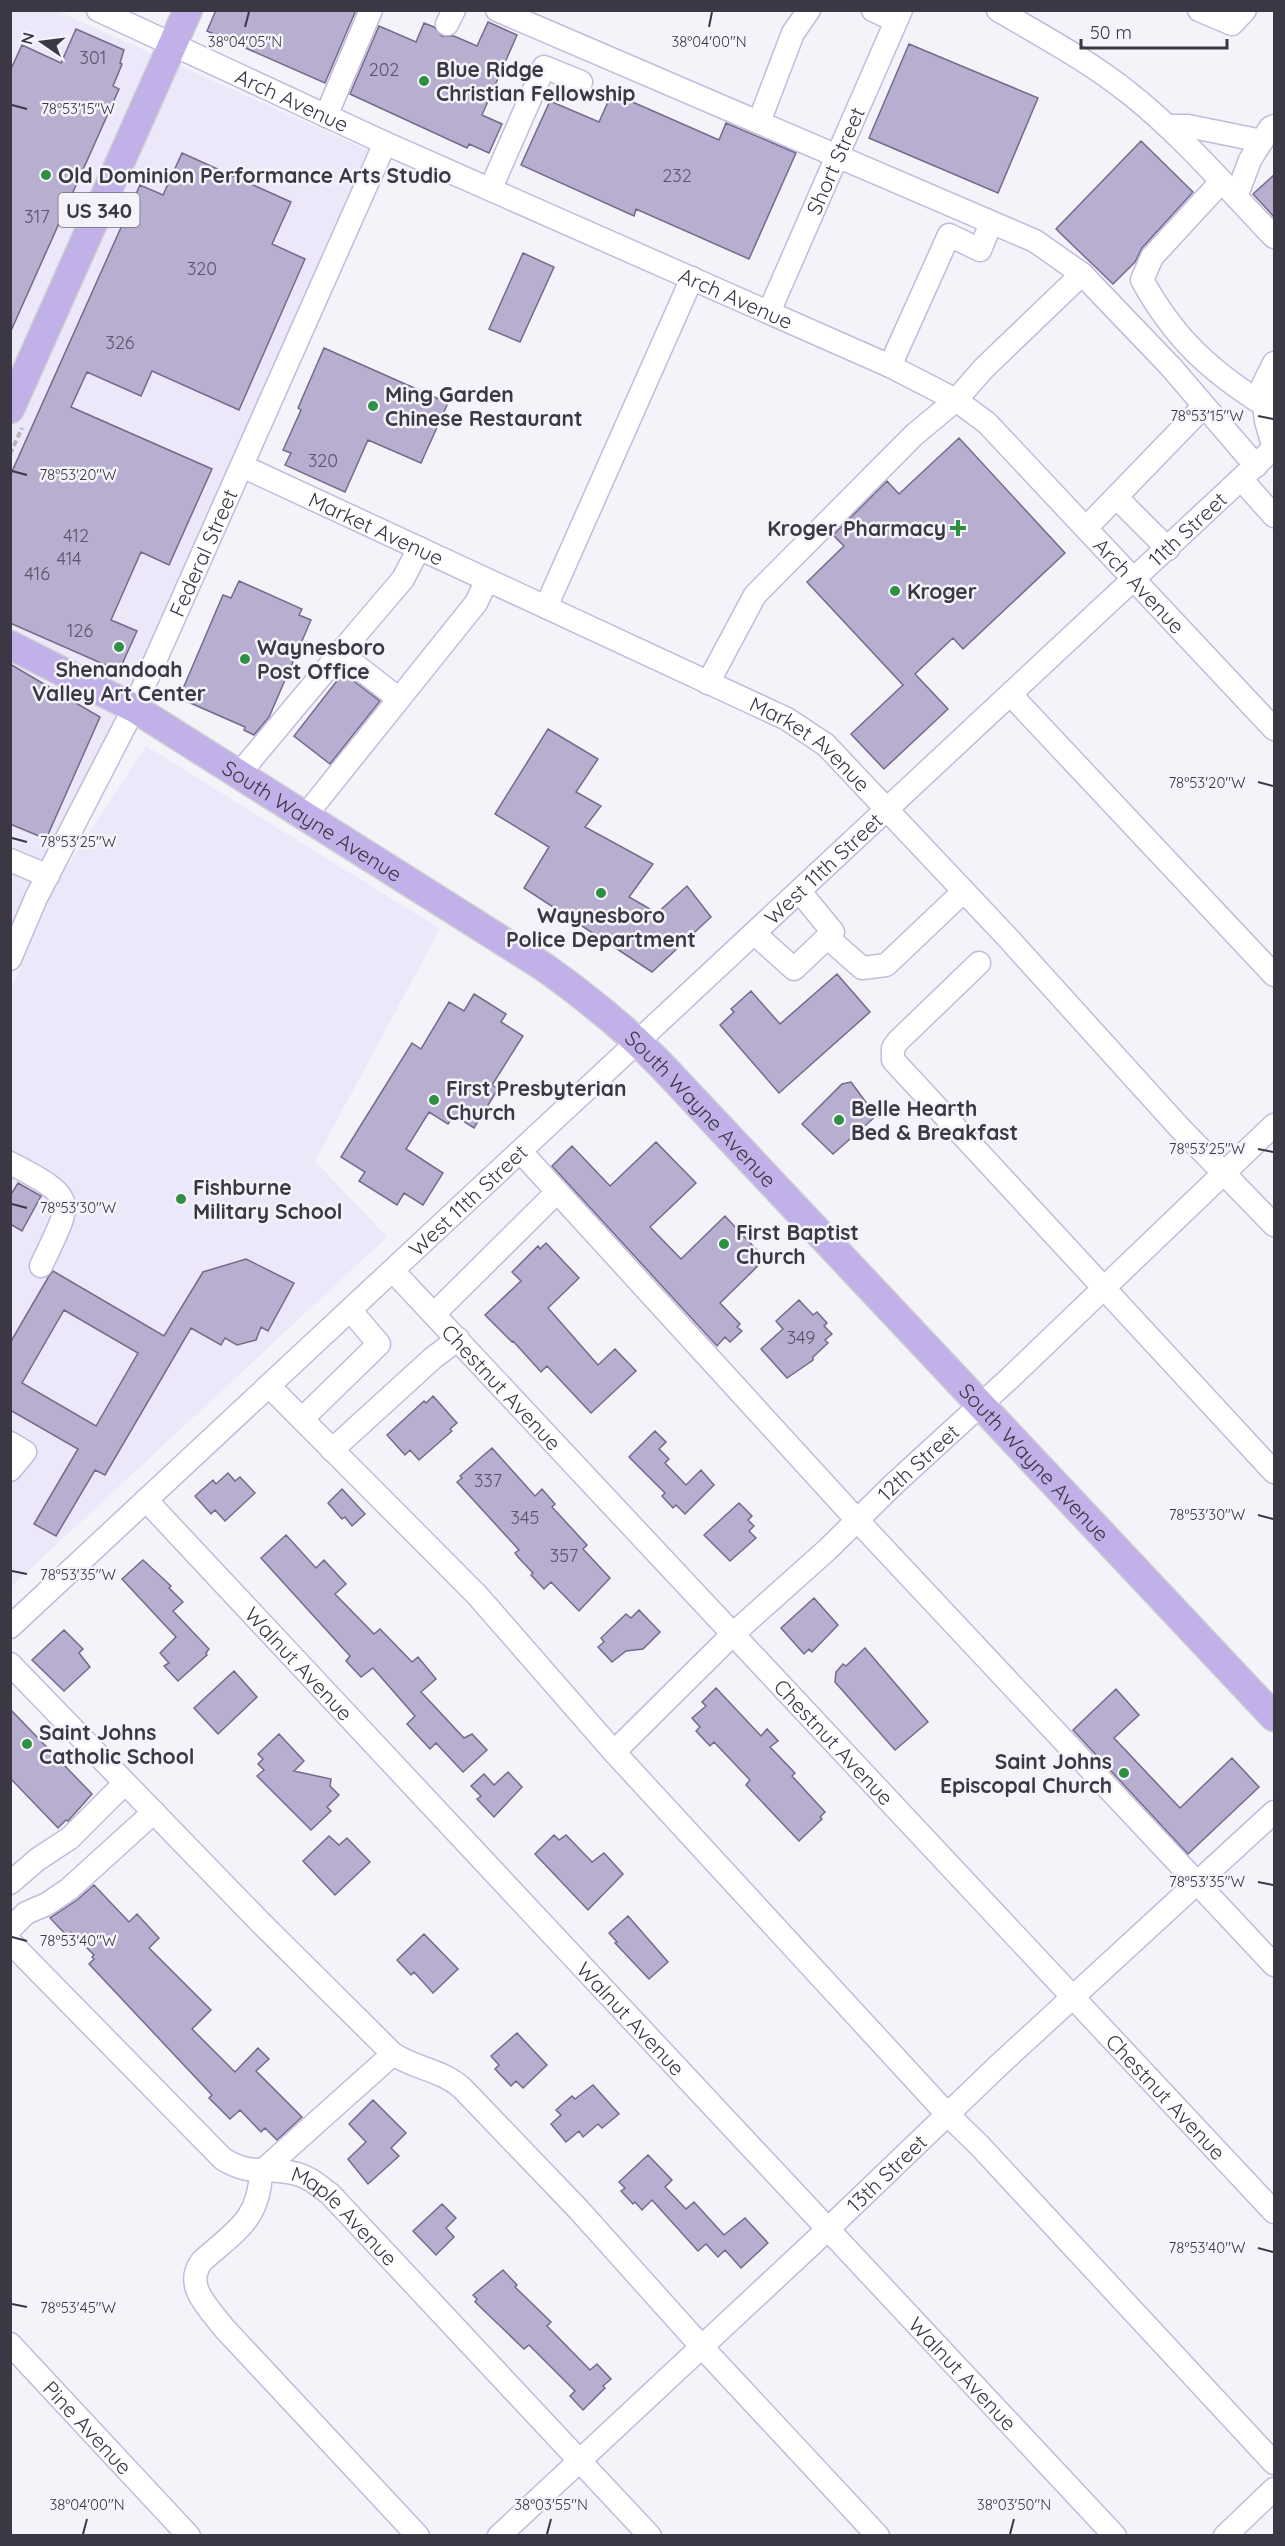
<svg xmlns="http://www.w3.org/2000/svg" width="1285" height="2546" font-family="Quicksand,sans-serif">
<rect width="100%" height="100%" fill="#f4f3fa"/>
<!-- built -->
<path fill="#ece8f9" d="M 55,10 L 368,150 L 149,651 L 11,934 L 10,11 Z
M 146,746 L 440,929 L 315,1161 L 387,1237 L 11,1587 L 11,990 L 57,882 Z"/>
<!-- building -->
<path fill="#b7aed0" stroke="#746b8b" stroke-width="1.5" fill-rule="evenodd" d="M 216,10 L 356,10 L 325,83 L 207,31 Z
M 488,22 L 517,35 L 482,115 L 502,124 L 489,153 L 469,144 L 467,148 L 350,94 L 379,26 L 416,42 L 424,23 L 434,27 L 442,36 L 454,36 L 477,46 Z
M 76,29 L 124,50 L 120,63 L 122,64 L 113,86 L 119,89 L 10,333 L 10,71 L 22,45 L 61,63 Z
M 909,44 L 1038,98 L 998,193 L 869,138 Z
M 612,93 L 719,140 L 726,123 L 796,153 L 749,259 L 636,209 L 634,216 L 521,165 L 550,101 L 599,122 Z
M 1141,141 L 1193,192 L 1142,248 L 1135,262 L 1113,284 L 1056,229 Z
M 182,153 L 291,202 L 272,244 L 305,259 L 239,410 L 152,371 L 141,396 L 87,372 L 71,407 L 212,469 L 169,565 L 141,552 L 111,620 L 137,631 L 119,671 L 10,623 L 10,476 L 140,185 L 163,195 Z
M 1275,174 L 1275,218 L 1253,194 Z
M 523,253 L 554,267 L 520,342 L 489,329 Z
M 324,348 L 448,403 L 421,463 L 368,440 L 345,492 L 285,465 L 291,453 L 283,450 L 301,410 L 298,408 Z
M 959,438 L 1065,553 L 963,649 L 953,638 L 915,674 L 948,709 L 884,769 L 851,734 L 903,685 L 807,582 L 844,546 L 833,535 L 887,481 L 899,494 Z
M 239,581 L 302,609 L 299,615 L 311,620 L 269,717 L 254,735 L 244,730 L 245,727 L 179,698 L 223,595 L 231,598 Z
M 10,664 L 100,717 L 46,839 L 10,824 Z
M 343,673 L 380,701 L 330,764 L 294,736 Z
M 548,729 L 598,759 L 576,792 L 601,806 L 585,827 L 653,864 L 629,897 L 657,913 L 687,886 L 711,917 L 652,972 L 524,888 L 549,847 L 495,814 Z
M 837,974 L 870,1012 L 779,1093 L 720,1025 L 734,1012 L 731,1009 L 751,991 L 780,1024 Z
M 474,994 L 506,1014 L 501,1022 L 523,1036 L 492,1085 L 498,1089 L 474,1128 L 454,1115 L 448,1124 L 429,1112 L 406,1149 L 443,1173 L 423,1205 L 404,1193 L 397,1205 L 359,1181 L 365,1172 L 341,1157 L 412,1043 L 421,1049 L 449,1002 L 464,1011 Z
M 851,1082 L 876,1116 L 833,1154 L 802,1124 L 842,1084 Z
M 656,1142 L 696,1183 L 650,1227 L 681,1259 L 725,1216 L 765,1259 L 720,1303 L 740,1324 L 737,1327 L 742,1331 L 730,1342 L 725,1337 L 717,1346 L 552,1166 L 572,1146 L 610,1186 Z
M 18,1183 L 41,1196 L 22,1231 L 10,1224 L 10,1196 Z
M 546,1243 L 579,1278 L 548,1308 L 598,1365 L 615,1349 L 636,1371 L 591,1413 L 547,1366 L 541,1372 L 513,1341 L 512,1342 L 485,1315 L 521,1281 L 512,1272 L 538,1246 L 540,1249 Z
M 246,1259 L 294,1283 L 268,1331 L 261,1327 L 256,1340 L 237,1345 L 225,1338 L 221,1345 L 191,1328 L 105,1475 L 95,1470 L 56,1536 L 34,1524 L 78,1449 L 10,1410 L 10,1343 L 49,1276 L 53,1271 L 164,1336 L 203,1272 ZM 64,1310 L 138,1353 L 96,1426 L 22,1383 Z
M 799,1300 L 813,1315 L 817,1312 L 827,1323 L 824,1326 L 832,1334 L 825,1340 L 828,1343 L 813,1357 L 813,1360 L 787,1378 L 761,1349 L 783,1329 L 776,1321 Z
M 433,1396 L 457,1423 L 450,1429 L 452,1431 L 419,1460 L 410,1450 L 405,1455 L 387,1435 L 424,1401 L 426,1403 Z
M 655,1431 L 666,1442 L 659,1449 L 669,1459 L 665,1463 L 686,1485 L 701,1470 L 714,1485 L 685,1514 L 676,1505 L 673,1508 L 662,1496 L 665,1493 L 629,1457 Z
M 492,1448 L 535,1496 L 542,1489 L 555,1504 L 552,1507 L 587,1545 L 583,1549 L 610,1578 L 579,1611 L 551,1582 L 544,1589 L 531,1575 L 533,1573 L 518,1557 L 515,1553 L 519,1550 L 457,1482 L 462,1478 L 460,1476 Z
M 228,1473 L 235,1481 L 240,1477 L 255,1493 L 225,1521 L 215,1510 L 211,1514 L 195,1496 L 213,1480 L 216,1484 Z
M 342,1489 L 365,1514 L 352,1526 L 345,1517 L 342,1519 L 328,1503 Z
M 739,1503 L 752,1516 L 748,1520 L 754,1526 L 749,1531 L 756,1538 L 730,1561 L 704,1535 Z
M 286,1535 L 316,1568 L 324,1560 L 346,1584 L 335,1594 L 374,1634 L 380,1629 L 412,1662 L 418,1657 L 436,1679 L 421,1692 L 464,1738 L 472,1734 L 487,1750 L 463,1772 L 436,1743 L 430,1749 L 407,1724 L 415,1716 L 373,1668 L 361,1677 L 346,1661 L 350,1656 L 261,1558 Z
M 143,1560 L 171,1586 L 169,1588 L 183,1602 L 173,1611 L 209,1649 L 206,1653 L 207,1655 L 178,1681 L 164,1666 L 169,1663 L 160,1653 L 176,1637 L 122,1579 Z
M 814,1598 L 838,1625 L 812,1652 L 809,1649 L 804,1654 L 781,1628 Z
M 639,1610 L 660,1632 L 643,1649 L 626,1651 L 612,1662 L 598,1647 L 604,1642 L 601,1638 L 626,1614 L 631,1618 Z
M 64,1630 L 83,1649 L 79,1653 L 90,1667 L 64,1691 L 32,1660 Z
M 865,1648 L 928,1722 L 895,1750 L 835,1682 L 836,1672 L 843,1664 L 846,1666 Z
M 234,1671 L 257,1697 L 218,1734 L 194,1708 Z
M 716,1688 L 761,1736 L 767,1729 L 778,1741 L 770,1747 L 795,1773 L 792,1776 L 825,1812 L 820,1817 L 822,1819 L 799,1841 L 746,1785 L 750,1780 L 714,1742 L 710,1746 L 696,1731 L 700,1727 L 692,1718 L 706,1706 L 702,1702 Z
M 1116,1689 L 1139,1715 L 1114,1738 L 1180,1808 L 1232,1758 L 1259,1787 L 1188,1854 L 1073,1730 Z
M 10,1709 L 92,1794 L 68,1821 L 66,1820 L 58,1828 L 10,1778 Z
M 279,1734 L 304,1761 L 294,1771 L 331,1779 L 330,1786 L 339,1795 L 327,1807 L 331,1811 L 311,1830 L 257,1776 L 264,1770 L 258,1764 L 263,1759 L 258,1754 Z
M 508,1772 L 522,1787 L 494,1817 L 477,1799 L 481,1796 L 471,1786 L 484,1774 L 494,1785 Z
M 554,1835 L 559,1840 L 566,1835 L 592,1862 L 604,1853 L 623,1874 L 588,1910 L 535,1854 Z
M 329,1836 L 339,1845 L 347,1838 L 370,1862 L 335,1895 L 303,1861 Z
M 94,1885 L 129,1922 L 137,1914 L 159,1938 L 149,1948 L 211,2010 L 192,2029 L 235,2072 L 258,2048 L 269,2059 L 256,2071 L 302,2117 L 277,2140 L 265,2128 L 261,2132 L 240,2110 L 230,2119 L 209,2098 L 212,2095 L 89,1964 L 94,1959 L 92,1957 L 94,1955 L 71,1932 L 67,1936 L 50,1918 L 77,1900 Z
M 628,1916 L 668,1962 L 649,1979 L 615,1943 L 617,1942 L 609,1933 Z
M 424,1934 L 458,1969 L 433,1993 L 414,1972 L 411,1975 L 397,1960 Z
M 517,2033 L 547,2065 L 523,2088 L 516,2081 L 511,2086 L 495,2069 L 499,2065 L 491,2056 Z
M 593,2085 L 619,2114 L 602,2128 L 598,2124 L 583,2137 L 579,2131 L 566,2142 L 551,2124 L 561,2115 L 556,2110 L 572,2096 L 575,2099 Z
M 373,2100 L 406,2133 L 391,2148 L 399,2156 L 368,2184 L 348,2159 L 366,2142 L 349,2124 Z
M 648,2155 L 672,2180 L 665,2187 L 686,2209 L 694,2202 L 724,2235 L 745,2218 L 768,2243 L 741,2268 L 725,2250 L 718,2257 L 706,2244 L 698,2251 L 652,2200 L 642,2210 L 635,2202 L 633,2204 L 621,2191 L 625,2188 L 619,2182 Z
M 442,2204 L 456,2218 L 446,2228 L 454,2237 L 436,2255 L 413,2231 Z
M 503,2270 L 517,2285 L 515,2287 L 551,2322 L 547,2326 L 590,2370 L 597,2364 L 611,2379 L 603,2386 L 605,2388 L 583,2410 L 570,2396 L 575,2391 L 529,2345 L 524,2349 L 475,2302 L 477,2299 L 473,2295 Z"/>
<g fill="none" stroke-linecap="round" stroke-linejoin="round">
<!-- minor casing -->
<g stroke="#c3badc" stroke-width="25">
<g id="minor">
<path id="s1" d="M 98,10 L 385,143 L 890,366 L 956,400 L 987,423 L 1274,729"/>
<path d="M 497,10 L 1035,241 L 1082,274 L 1171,367 L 1256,466"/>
<path d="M 873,10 L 896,21"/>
<path d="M 998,10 C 1042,36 1089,61 1129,93 C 1182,135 1227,188 1274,237"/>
<path d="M 1199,10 L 1232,24 L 1245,10"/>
<path d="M 447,24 L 454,10"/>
<path d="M 326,116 L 371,10"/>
<path d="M 759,122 L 793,33 L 809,10"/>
<path d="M 1167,126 L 1188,126 L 1262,141"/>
<path d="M 1221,182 L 1152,257 L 1142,280 C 1174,338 1209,370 1264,405"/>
<path d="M 491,188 L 544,67 L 581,82"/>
<path d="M 1236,197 L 1250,160 L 1270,128 L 1274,126"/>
<path id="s2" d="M 769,312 L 901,10"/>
<path d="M 890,366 L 949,235 L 980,250 L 991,223"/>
<path d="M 1274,449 L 1266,421 L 1262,387 L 1274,363"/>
<path id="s3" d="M 242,466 L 787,719 L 826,745 L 1008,938 L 1179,1127 L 1274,1225"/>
<path d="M 1241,479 L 1274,516"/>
<path d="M 1116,497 L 1168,549"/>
<path d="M 1086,528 L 1204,406"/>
<path d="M 546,607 L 692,278"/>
<path d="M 340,653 L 403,579 L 419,548"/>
<path d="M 708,683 L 755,595 L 914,435 L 956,400 L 984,368 L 1082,274"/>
<path d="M 1011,695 L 1274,975"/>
<path d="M 399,699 L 476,603 L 487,580"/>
<path d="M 239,774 L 340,653 L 399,699 L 306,815"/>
<path d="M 10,860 L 48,876"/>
<path d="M 754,933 L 794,969 L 833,932 L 800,892"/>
<path d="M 827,937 L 862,968 L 886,965 L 964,891"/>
<path id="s4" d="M 10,959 L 36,898 L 134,708 L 385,143"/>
<path d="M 979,963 L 898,1041 L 893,1048 L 893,1060 L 1274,1472"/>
<path d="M 521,1152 L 857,1520 L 1274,1965"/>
<path d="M 10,1163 C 80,1199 72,1200 41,1266"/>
<path id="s5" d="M 393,1271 L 1274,2212"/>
<path d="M 434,1314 L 557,1192"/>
<path d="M 269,1386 L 477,1595 L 614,1752 L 947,2114 L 979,2145 L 1274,2463"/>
<path d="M 302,1419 L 379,1344 L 350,1310"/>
<path d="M 10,1443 L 25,1452 L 10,1470"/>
<path d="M 332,1450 L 433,1358 L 458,1339"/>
<path id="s6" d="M 146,1500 L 1115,2536"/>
<path id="s7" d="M 10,1627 L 1274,448"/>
<path d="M 10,1664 L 261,1923 L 393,2054 C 416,2069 442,2070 462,2088 L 579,2210 L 701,2346 L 878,2536"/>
<path id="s8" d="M 614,1752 L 733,1634 L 828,1549 L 894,1484 L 1010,1378 L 1274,1125"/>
<path d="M 10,1883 L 38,1859 L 70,1838 L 125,1783"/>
<path d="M 10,1929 L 26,1913 L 47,1904 L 69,1889 L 154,1812"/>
<path id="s9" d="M 10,1942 L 223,2159 C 253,2177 263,2166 293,2173 C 308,2176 318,2185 330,2194 L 650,2536"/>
<path d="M 393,2054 L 261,2172 C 259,2221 235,2231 202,2261 C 183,2286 209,2308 224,2328 L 418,2536"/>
<path id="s10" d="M 10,2344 L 189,2536"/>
<path id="s11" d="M 499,2536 L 828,2229 L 999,2065 L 1274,1812"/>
<path d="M 1225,2536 L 1274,2489"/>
</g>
</g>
<!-- major casing -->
<g stroke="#d0cfd2" stroke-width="31">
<g id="major">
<path d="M 10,409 L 188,10"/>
<path id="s12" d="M 10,645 L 134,708 L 544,967 C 586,997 626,1029 662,1066 L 1274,1717"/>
</g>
</g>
<!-- path -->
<path stroke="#b9b7c0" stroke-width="4" stroke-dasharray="6 3" stroke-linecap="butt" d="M 10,454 L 22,428"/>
<!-- minor -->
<use href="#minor" stroke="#fff" stroke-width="22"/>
<!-- major -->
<use href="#major" stroke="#c2b0e8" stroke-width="28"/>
</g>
<!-- ticks -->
<path fill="none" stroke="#3b3745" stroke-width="2" d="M 245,27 L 249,12M 709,27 L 712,12M 12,105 L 27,109M 1258,416 L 1273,419M 12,471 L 27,475M 1258,782 L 1273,786M 12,838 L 27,842M 1258,1149 L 1273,1152M 12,1204 L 27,1208M 1258,1515 L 1273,1519M 12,1571 L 27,1574M 1258,1882 L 1273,1885M 12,1937 L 27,1941M 1258,2248 L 1273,2252M 12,2304 L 27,2307M 83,2534 L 87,2519M 547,2534 L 551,2519M 1010,2534 L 1014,2519"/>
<!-- markers -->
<g fill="#2f9043" stroke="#f4f3fa" stroke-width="2">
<circle cx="424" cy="81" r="6"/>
<circle cx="46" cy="175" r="6"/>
<circle cx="373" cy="406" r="6"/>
<path d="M955 519h6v6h6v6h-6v6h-6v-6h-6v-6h6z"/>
<circle cx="895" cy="591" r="6"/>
<circle cx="119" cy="647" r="6"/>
<circle cx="245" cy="659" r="6"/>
<circle cx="601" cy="893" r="6"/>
<circle cx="434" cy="1100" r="6"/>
<circle cx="839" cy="1120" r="6"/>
<circle cx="181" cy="1199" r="6"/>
<circle cx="724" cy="1244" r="6"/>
<circle cx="27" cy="1744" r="6"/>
<circle cx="1124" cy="1773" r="6"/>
</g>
<g text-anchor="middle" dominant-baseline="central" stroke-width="5" stroke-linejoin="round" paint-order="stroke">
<!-- number labels -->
<g font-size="18" fill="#5a5568">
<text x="93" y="57">301</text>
<text x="384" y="69">202</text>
<text x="677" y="175">232</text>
<text x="37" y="216">317</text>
<text x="202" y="268">320</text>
<text x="120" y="342">326</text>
<text x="323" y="460">320</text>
<text x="76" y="535">412</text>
<text x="69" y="558">414</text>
<text x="37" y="573">416</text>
<text x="80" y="630">126</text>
<text x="801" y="1337">349</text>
<text x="488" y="1480">337</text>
<text x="525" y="1517">345</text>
<text x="564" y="1555">357</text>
</g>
<!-- shield labels -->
<rect fill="#f4f3fa" stroke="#726f7b" stroke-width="1.5" x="58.5" y="193" width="81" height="34" rx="4.5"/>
<g font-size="20" font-weight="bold" fill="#3b3745">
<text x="99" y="210">US 340</text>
</g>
<!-- poi labels -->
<g font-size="21" font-weight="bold" fill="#3b3745" stroke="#f4f3fa" text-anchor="start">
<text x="436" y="69">Blue Ridge<tspan x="436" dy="24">Christian Fellowship</tspan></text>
<text x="58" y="175">Old Dominion Performance Arts Studio</text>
<text x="385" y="394">Ming Garden<tspan x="385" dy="24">Chinese Restaurant</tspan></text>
<text x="946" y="528" text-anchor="end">Kroger Pharmacy</text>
<text x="907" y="591">Kroger</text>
<text x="257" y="647">Waynesboro<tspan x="257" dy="24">Post Office</tspan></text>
<text x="119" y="669" text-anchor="middle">Shenandoah<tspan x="119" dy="24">Valley Art Center</tspan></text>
<text x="601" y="915" text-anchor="middle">Waynesboro<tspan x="601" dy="24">Police Department</tspan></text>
<text x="446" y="1088">First Presbyterian<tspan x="446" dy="24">Church</tspan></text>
<text x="851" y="1108">Belle Hearth<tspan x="851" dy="24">Bed &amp; Breakfast</tspan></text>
<text x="193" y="1187">Fishburne<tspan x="193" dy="24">Military School</tspan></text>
<text x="736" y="1232">First Baptist<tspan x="736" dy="24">Church</tspan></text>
<text x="39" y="1732">Saint Johns<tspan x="39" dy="24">Catholic School</tspan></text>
<text x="1112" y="1761" text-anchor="end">Saint Johns<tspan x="1112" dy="24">Episcopal Church</tspan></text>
</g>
<!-- street labels -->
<g font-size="21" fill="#3b3745" stroke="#f4f3fa">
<text stroke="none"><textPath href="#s1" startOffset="214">Arch Avenue</textPath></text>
<text stroke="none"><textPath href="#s2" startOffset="165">Short Street</textPath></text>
<text stroke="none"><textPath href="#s1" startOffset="700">Arch Avenue</textPath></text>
<text stroke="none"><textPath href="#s3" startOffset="148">Market Avenue</textPath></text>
<text stroke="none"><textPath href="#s7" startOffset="1610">11th Street</textPath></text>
<text stroke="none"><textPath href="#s4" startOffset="450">Federal Street</textPath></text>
<text stroke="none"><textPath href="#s1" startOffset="1204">Arch Avenue</textPath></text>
<text stroke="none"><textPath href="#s3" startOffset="634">Market Avenue</textPath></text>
<text stroke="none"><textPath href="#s12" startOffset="350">South Wayne Avenue</textPath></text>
<text stroke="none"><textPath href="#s7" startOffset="1112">West 11th Street</textPath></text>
<text stroke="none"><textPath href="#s12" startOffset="836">South Wayne Avenue</textPath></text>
<text stroke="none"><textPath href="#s7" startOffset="626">West 11th Street</textPath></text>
<text stroke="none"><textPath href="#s5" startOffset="159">Chestnut Avenue</textPath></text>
<text stroke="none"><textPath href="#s12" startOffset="1322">South Wayne Avenue</textPath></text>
<text stroke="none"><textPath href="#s8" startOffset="420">12th Street</textPath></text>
<text stroke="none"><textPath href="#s6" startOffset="224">Walnut Avenue</textPath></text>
<text stroke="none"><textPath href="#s5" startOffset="645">Chestnut Avenue</textPath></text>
<text stroke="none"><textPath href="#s6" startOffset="710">Walnut Avenue</textPath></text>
<text stroke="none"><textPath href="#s5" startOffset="1131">Chestnut Avenue</textPath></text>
<text stroke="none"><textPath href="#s11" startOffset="531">13th Street</textPath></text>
<text stroke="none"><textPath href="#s9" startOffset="444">Maple Avenue</textPath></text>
<text stroke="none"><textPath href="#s6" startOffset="1196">Walnut Avenue</textPath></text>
<text stroke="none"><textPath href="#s10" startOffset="114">Pine Avenue</textPath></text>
</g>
</g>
<g font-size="15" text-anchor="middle" fill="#3b3745" stroke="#f4f3fa" stroke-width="5" stroke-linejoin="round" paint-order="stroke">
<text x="245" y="47">38°04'05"N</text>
<text x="709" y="47">38°04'00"N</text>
<text x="78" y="114">78°53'15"W</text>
<text x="1207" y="421">78°53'15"W</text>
<text x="78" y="480">78°53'20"W</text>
<text x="1207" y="788">78°53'20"W</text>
<text x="78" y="847">78°53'25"W</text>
<text x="1207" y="1154">78°53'25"W</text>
<text x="78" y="1213">78°53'30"W</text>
<text x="1207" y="1520">78°53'30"W</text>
<text x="78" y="1580">78°53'35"W</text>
<text x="1207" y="1887">78°53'35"W</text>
<text x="78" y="1946">78°53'40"W</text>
<text x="1207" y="2253">78°53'40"W</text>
<text x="78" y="2313">78°53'45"W</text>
<text x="87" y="2510">38°04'00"N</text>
<text x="551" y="2510">38°03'55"N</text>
<text x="1014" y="2510">38°03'50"N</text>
</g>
<!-- border -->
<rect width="1285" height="2546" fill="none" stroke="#3b3745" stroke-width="24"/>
<!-- north arrow -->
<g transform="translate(42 42) rotate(284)" stroke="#f4f3fa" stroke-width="4.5" paint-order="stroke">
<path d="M0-4.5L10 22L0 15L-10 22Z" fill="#3b3745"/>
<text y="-9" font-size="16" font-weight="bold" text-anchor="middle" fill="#3b3745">N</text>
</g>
<!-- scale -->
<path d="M1081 39v9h146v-9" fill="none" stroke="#3b3745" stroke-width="3"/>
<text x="1090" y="39" font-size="18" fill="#3b3745" stroke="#f4f3fa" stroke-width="4.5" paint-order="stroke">50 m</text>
</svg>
